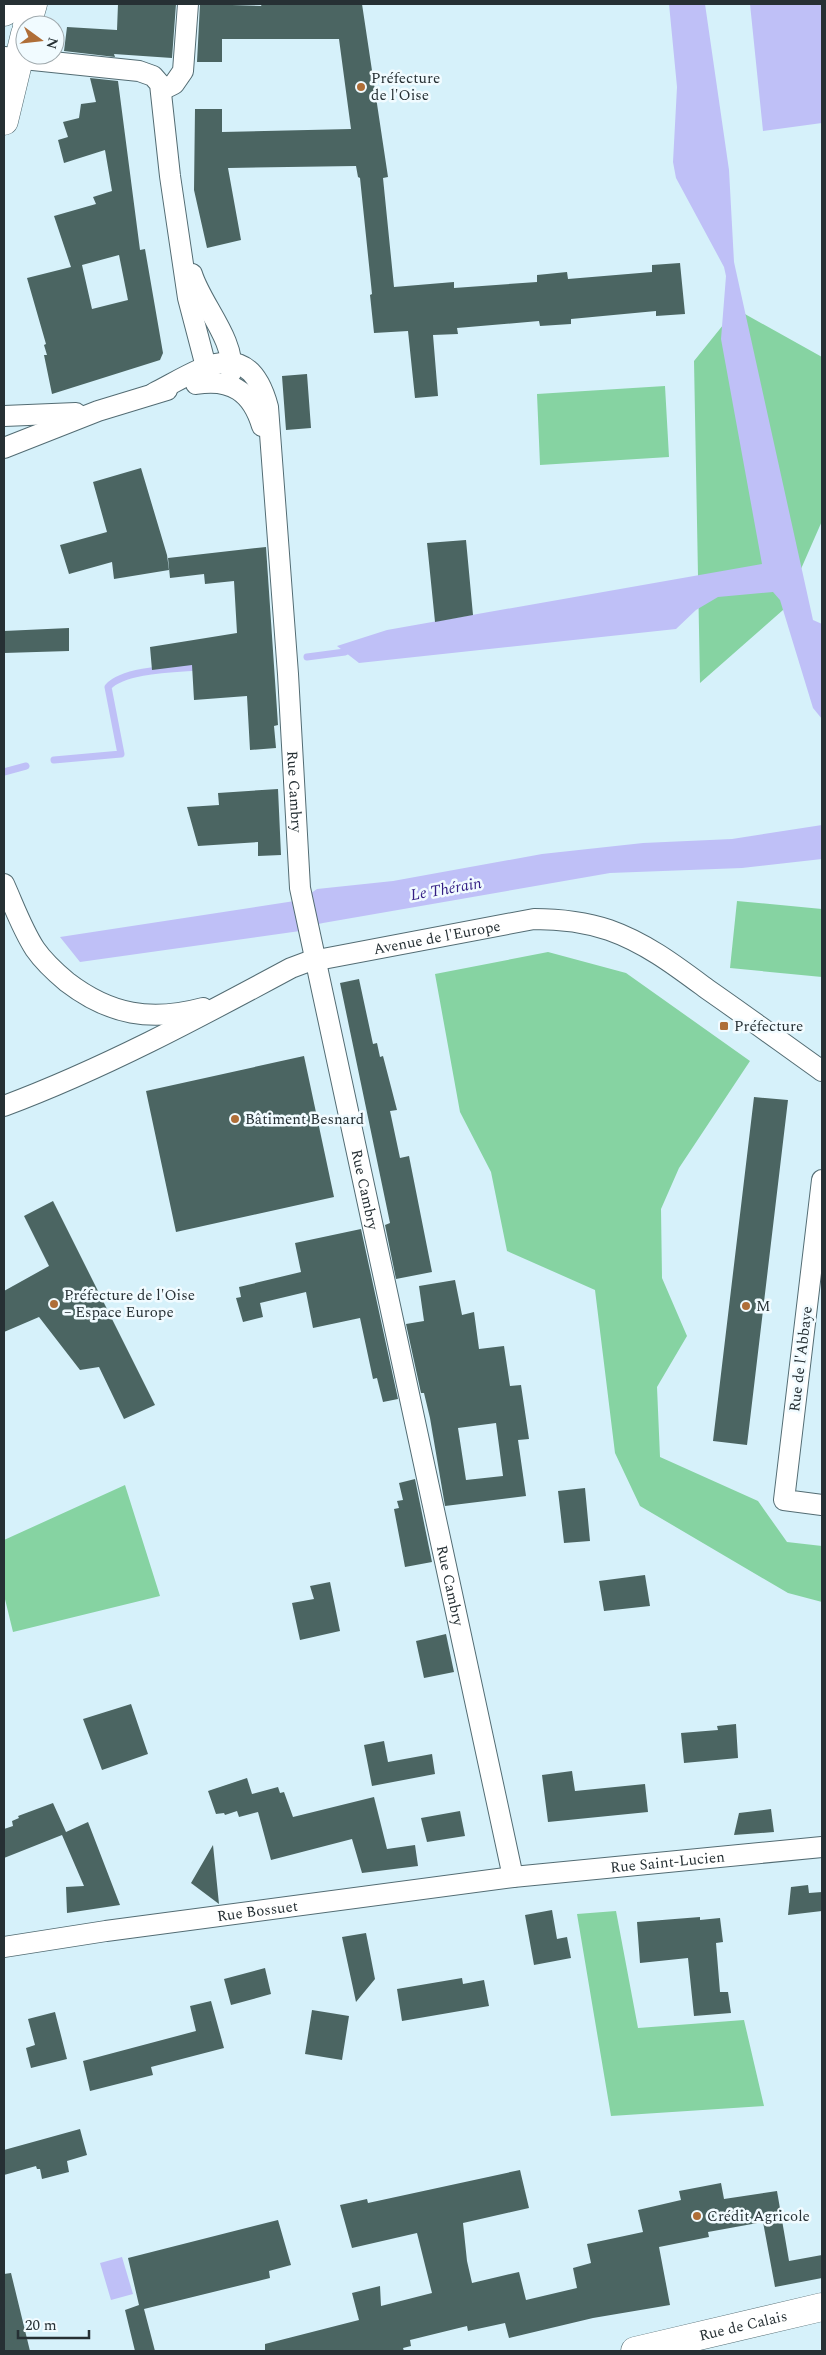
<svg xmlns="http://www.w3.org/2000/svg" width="826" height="2355" font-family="Spectral,serif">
<rect width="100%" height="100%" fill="#d6f1fa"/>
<!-- green -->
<path fill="#86d3a2" d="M 736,309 L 822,357 L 822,521 L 783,610 L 700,683 L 694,361 Z
M 665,386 L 669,457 L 540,465 L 537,394 Z
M 737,901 L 822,909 L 822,977 L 730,968 Z
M 548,952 L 626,973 L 750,1061 L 679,1168 L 661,1209 L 662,1278 L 687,1336 L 657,1387 L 660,1457 L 758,1501 L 787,1542 L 822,1546 L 822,1602 L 788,1593 L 640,1506 L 615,1453 L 595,1290 L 507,1251 L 491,1172 L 460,1112 L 435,974 Z
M 125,1485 L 160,1596 L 13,1632 L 4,1595 L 4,1540 Z
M 616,1911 L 638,2028 L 744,2020 L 764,2106 L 611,2116 L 577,1914 Z"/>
<!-- water -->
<path fill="#bfc0f7" d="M 669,4 L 705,4 L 729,170 L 734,262 L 813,620 L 822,624 L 822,719 L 813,708 L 780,600 L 773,592 L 718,597 L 696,610 L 676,629 L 359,663 L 337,646 L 387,630 L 762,564 L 721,339 L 726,276 L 724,267 L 676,178 L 673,162 L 677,87 Z
M 750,4 L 822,4 L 822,123 L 763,131 Z
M 822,825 L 822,859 L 742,868 L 610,873 L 323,923 L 305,927 L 300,931 L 80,962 L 60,937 L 301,900 L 317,889 L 393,881 L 542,854 L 643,843 L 732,839 Z
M 122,2257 L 133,2294 L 111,2300 L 100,2263 Z"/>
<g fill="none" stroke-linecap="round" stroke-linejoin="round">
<!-- stream -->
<path stroke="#bfc0f7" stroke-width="7" d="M 307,657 L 345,652
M 54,760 L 121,754 L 108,687 C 124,669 176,669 200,667
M 4,772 L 26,766"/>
</g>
<!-- building -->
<path fill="#4b6562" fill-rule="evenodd" d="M 118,4 L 176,4 L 172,58 L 114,54 L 115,57 L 64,51 L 67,27 L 117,30 Z
M 200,4 L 261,6 L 262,4 L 362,4 L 388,177 L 383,178 L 394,287 L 454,282 L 454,288 L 537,282 L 537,275 L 567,272 L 568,279 L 652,272 L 652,265 L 680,263 L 685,314 L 656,316 L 656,311 L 571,319 L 571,324 L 540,326 L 539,321 L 457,328 L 458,334 L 433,335 L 438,396 L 415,398 L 408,331 L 374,333 L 370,295 L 372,294 L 360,178 L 358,177 L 356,166 L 228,168 L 241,240 L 207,248 L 194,190 L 195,109 L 222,109 L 222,132 L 351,129 L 339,39 L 222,39 L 222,62 L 197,62 Z
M 90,78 L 118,81 L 140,250 L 145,249 L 163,353 L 160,360 L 52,394 L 44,355 L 47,355 L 44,345 L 46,344 L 27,278 L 71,267 L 54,216 L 96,204 L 93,197 L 112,191 L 105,150 L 64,163 L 58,140 L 68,137 L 63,122 L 79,118 L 81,104 L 96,102 ZM 119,255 L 128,300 L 92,309 L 82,265 Z
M 307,374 L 311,428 L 286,430 L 282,376 Z
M 141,468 L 167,555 L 169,570 L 114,579 L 112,562 L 69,574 L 60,545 L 107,532 L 93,482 Z
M 466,540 L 473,615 L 435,622 L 427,543 Z
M 266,547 L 278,725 L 274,726 L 276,748 L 250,750 L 247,696 L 194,700 L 192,665 L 152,670 L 150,647 L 237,633 L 234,581 L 205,584 L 204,574 L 170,578 L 168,558 Z
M 69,628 L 69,651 L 4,653 L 4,631 Z
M 278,789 L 281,855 L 258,856 L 258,842 L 198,846 L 187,807 L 219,805 L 218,793 Z
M 359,979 L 373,1044 L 377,1043 L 380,1057 L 383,1056 L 397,1110 L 390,1111 L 400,1158 L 409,1156 L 432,1272 L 396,1279 L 385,1225 L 390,1223 L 340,983 Z
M 304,1056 L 334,1197 L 176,1232 L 146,1091 Z
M 754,1097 L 788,1100 L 747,1445 L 713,1441 Z
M 53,1201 L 155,1405 L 124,1419 L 99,1367 L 80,1370 L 39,1317 L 4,1332 L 4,1291 L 49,1266 L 24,1216 Z
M 361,1229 L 398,1399 L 383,1402 L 377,1378 L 373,1379 L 360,1318 L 313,1328 L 306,1292 L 260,1303 L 263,1317 L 243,1322 L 236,1298 L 241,1297 L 239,1287 L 301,1272 L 295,1243 Z
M 455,1280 L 462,1315 L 474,1312 L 479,1349 L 504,1346 L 510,1386 L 521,1385 L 529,1439 L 518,1440 L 526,1496 L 445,1506 L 430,1418 L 424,1393 L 421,1393 L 406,1324 L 424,1321 L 419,1286 ZM 496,1423 L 503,1476 L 466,1480 L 458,1428 Z
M 415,1479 L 432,1562 L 405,1567 L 394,1509 L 399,1508 L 397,1501 L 403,1500 L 399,1483 Z
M 585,1488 L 590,1541 L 564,1543 L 558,1491 Z
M 645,1575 L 650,1606 L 604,1611 L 599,1581 Z
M 330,1582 L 340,1631 L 300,1640 L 292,1603 L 314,1599 L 310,1586 Z
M 446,1634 L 454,1672 L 424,1678 L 416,1641 Z
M 131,1704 L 148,1754 L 102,1770 L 83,1719 Z
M 736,1724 L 738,1758 L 684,1763 L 681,1733 L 718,1730 L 717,1726 Z
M 384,1741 L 388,1762 L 432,1754 L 435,1774 L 372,1786 L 364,1745 Z
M 572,1771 L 575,1791 L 645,1784 L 648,1812 L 548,1822 L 542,1775 Z
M 247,1778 L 252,1794 L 278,1787 L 280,1793 L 284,1792 L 293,1817 L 374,1797 L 387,1849 L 415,1845 L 418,1866 L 362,1873 L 352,1839 L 271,1860 L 258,1812 L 239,1817 L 237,1811 L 225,1815 L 224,1813 L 216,1814 L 208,1791 Z
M 53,1803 L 66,1832 L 88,1822 L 120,1905 L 67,1913 L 66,1887 L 84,1886 L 62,1835 L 4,1858 L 4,1829 L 13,1826 L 12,1821 L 19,1818 L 18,1816 Z
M 771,1809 L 774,1832 L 734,1835 L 739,1813 Z
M 460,1811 L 465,1836 L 427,1842 L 421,1818 Z
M 213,1845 L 219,1904 L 191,1883 Z
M 808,1885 L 809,1893 L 822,1892 L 822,1911 L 788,1915 L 791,1887 Z
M 552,1910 L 557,1939 L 567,1937 L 571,1958 L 534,1965 L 525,1915 Z
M 700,1917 L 700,1920 L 720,1918 L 723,1942 L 716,1943 L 720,1992 L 728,1992 L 731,2013 L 694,2016 L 688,1958 L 640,1963 L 637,1922 Z
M 366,1933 L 375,1979 L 356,2002 L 342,1937 Z
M 265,1968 L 271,1994 L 231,2005 L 224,1979 Z
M 462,1978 L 463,1984 L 484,1980 L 489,2006 L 402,2021 L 397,1989 Z
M 211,2001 L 224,2048 L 151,2067 L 153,2075 L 90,2091 L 83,2061 L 196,2031 L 190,2006 Z
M 312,2010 L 349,2016 L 342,2060 L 305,2054 Z
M 55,2012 L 67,2059 L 31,2068 L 26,2048 L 35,2045 L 28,2019 Z
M 80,2129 L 87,2155 L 67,2161 L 69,2172 L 42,2179 L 40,2169 L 37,2169 L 36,2166 L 4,2175 L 4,2150 Z
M 520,2170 L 529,2208 L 463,2223 L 467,2261 L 472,2283 L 519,2272 L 526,2300 L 577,2288 L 573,2268 L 591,2263 L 587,2244 L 643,2232 L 638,2210 L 681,2200 L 679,2191 L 721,2183 L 724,2199 L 777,2191 L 789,2261 L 822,2255 L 822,2278 L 775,2287 L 763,2222 L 708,2232 L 709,2237 L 659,2247 L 670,2305 L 593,2318 L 509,2338 L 505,2323 L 468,2331 L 467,2326 L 410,2340 L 411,2346 L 403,2348 L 404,2351 L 265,2351 L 265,2344 L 359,2320 L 352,2293 L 380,2286 L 381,2306 L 432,2293 L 417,2233 L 352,2248 L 340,2205 L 367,2199 L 368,2203 Z
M 278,2220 L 291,2265 L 269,2271 L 270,2278 L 144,2309 L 155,2351 L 135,2351 L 125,2310 L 139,2305 L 128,2258 Z
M 11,2273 L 30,2351 L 4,2351 L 4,2274 Z"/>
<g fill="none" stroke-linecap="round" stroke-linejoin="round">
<!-- minor casing -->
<g stroke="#536c73" stroke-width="22">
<g id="minor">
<path d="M 4,57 L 139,71 L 153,76 L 160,84 L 170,176 L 188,298 L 210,382"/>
<path d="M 162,90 L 174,84 L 183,71 L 188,4"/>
<path d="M 192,274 C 201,304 236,341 231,373"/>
<path d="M 196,384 C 231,378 252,392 262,426"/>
<path id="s1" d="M 154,393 C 201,369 248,332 268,407 L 288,674 L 300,888 L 513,1877"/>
<path d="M 4,416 L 76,413"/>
<path d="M 4,448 L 98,411 L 167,390"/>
<path d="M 4,884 C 14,906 22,929 35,949 C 44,962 55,972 67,982 C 110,1015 151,1022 203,1008"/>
<path id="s2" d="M 4,1106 C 103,1069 198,1018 291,968 L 307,962 L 534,919 C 560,919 585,922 609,930 C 646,943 676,966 707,989 C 746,1016 784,1044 822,1071"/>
<path d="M 822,1180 L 784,1500 L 822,1505"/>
<path id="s3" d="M 4,1947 L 106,1931 L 513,1877 L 822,1847"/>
</g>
</g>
<!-- secondary casing -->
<g stroke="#536c73" stroke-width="29">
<g id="secondary">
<path d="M 4,12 L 6,4"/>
<path d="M 27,25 L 33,4"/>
<path d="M 4,121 L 25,34"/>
<path id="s4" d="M 635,2351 L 822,2307"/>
</g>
</g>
<!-- minor -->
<use href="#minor" stroke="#fff" stroke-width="20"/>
<!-- secondary -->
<use href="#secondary" stroke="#fff" stroke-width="28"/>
</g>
<!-- markers -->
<g fill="#af6e38" stroke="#f1fbff" stroke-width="2">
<circle cx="361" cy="87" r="5"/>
<rect x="719" y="1021" width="10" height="10" rx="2.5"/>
<circle cx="235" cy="1119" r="5"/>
<circle cx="54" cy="1304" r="5"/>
<circle cx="746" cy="1306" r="5"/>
<circle cx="697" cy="2216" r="5"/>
</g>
<g text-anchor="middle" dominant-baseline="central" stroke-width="5" stroke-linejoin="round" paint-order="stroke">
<!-- poi labels -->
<g font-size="15" fill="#263034" stroke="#f1fbff" text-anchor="start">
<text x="371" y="78">Préfecture<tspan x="371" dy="17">de l'Oise</tspan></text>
<text x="734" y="1026">Préfecture</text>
<text x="245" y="1119">Bâtiment Besnard</text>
<text x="64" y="1295">Préfecture de l'Oise<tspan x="64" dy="17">– Espace Europe</tspan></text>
<text x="756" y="1306">M</text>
<text x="707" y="2216">Crédit Agricole</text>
</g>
<!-- street labels -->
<g font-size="15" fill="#263034" stroke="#f1fbff">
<text stroke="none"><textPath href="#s1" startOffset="531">Rue Cambry</textPath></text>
<text stroke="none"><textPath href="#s2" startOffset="468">Avenue de l'Europe</textPath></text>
<text stroke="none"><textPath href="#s1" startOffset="936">Rue Cambry</textPath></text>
<text transform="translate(801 1359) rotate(-83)">Rue de l'Abbaye</text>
<text stroke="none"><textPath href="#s1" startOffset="1341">Rue Cambry</textPath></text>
<text stroke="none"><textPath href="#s3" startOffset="669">Rue Saint-Lucien</textPath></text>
<text stroke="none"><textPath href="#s3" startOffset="256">Rue Bossuet</textPath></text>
<text stroke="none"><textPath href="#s4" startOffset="111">Rue de Calais</textPath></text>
</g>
<!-- water labels -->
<g font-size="16" font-style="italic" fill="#331e83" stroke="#f1fbff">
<text transform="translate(446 889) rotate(-10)">Le Thérain</text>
</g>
</g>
<!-- border -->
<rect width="826" height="2355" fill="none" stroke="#263034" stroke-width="10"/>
<!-- north arrow -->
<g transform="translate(40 40) rotate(105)"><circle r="24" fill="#f1fbff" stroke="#a0aaae"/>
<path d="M0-4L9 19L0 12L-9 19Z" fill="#af6e38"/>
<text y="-8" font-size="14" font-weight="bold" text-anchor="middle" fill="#263034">N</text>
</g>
<!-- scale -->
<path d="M18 2330v8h71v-8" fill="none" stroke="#263034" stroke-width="2.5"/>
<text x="25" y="2330" font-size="15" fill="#263034" stroke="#f1fbff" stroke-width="4" paint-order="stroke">20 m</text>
</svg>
